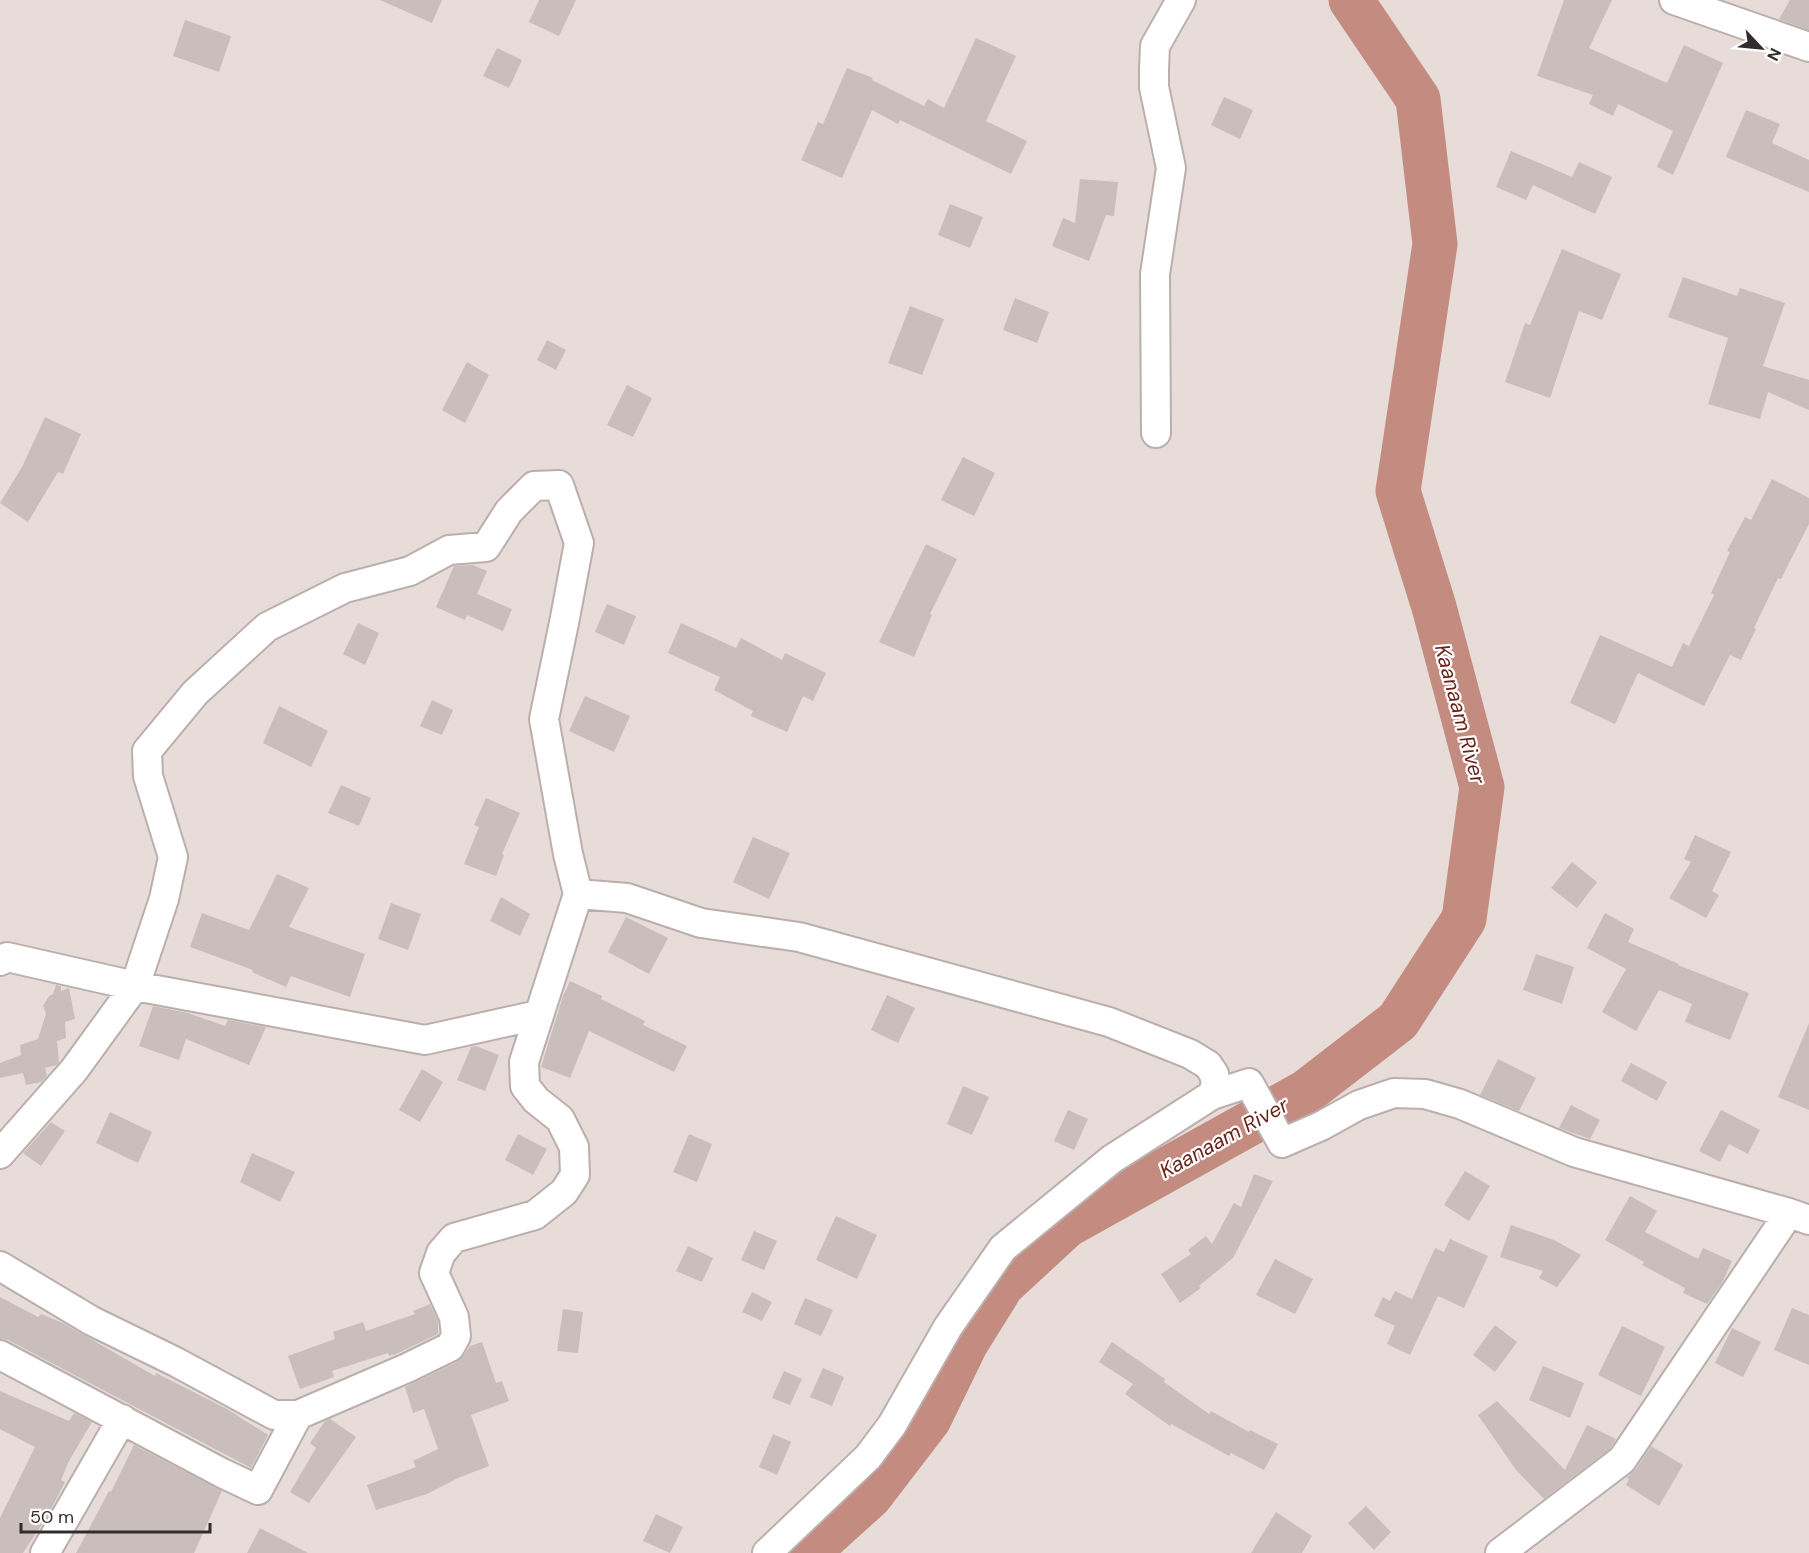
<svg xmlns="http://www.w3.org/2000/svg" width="1809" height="1553" font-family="'DM Sans',sans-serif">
<rect width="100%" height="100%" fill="#e8dcd9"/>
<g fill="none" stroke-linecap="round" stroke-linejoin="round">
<!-- river -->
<path stroke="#c48c81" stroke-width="45" d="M 807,1553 L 870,1496 L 929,1419 L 966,1343 L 1002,1285 L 1067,1225 L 1306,1092 L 1398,1021 L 1464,919 L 1482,787 L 1434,607 L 1398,491 L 1435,244 L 1418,99 L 1351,0"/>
</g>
<!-- building -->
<path fill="#cabebc" d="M 380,0 L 442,0 L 432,23 Z
M 539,0 L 576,0 L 559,36 L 529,22 Z
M 1564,0 L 1612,0 L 1589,48 L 1667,83 L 1684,45 L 1723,63 L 1673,175 L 1657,167 L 1673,131 L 1618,104 L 1613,116 L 1589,104 L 1593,95 L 1537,76 Z
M 1790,0 L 1809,0 L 1809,30 L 1779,19 Z
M 185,20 L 231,36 L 219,72 L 173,56 Z
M 976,38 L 1016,56 L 986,121 L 1027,141 L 1011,174 L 900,120 L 898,124 L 872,110 L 842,178 L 801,160 L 818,122 L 823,124 L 847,68 L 873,78 L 872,80 L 924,106 L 928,99 L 944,108 Z
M 497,48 L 522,60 L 509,88 L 483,76 Z
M 1224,97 L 1253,110 L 1240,139 L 1211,125 Z
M 1746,110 L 1780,124 L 1772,143 L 1809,160 L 1809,192 L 1726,157 Z
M 1511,151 L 1572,177 L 1579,162 L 1612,177 L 1595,214 L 1533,185 L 1526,200 L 1496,187 Z
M 1080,179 L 1118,182 L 1114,216 L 1106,215 L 1089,261 L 1052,246 L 1063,218 L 1075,223 Z
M 950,204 L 983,217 L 970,248 L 938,235 Z
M 1562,249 L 1621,274 L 1602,320 L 1579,311 L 1550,398 L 1505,382 L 1525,323 L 1530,325 Z
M 1683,277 L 1737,296 L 1740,288 L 1785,303 L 1763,366 L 1809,380 L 1809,410 L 1768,392 L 1760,419 L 1708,404 L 1728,338 L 1668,317 Z
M 1015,298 L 1049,312 L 1037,343 L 1003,330 Z
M 910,306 L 944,319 L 922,375 L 888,363 Z
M 547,340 L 566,350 L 556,370 L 537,360 Z
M 467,362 L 489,375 L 465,423 L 442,410 Z
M 627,385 L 652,398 L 633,437 L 607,425 Z
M 45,417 L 81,434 L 63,474 L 58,472 L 28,522 L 0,503 L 22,467 Z
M 963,457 L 995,473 L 974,516 L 941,500 Z
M 1772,479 L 1809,498 L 1809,524 L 1781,579 L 1778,578 L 1754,628 L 1756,629 L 1741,660 L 1730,655 L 1704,706 L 1638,673 L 1615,724 L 1570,703 L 1600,635 L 1672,667 L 1683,643 L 1689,646 L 1714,595 L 1711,593 L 1730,552 L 1727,551 L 1745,517 L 1751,520 Z
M 926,544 L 957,559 L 930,614 L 932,615 L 914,657 L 879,642 Z
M 473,565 L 487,571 L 477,594 L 512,609 L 503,631 L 467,615 L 465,620 L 436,607 L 454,566 Z
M 607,604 L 636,616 L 624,645 L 595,632 Z
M 358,623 L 379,633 L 365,665 L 343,654 Z
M 681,623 L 736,648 L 741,638 L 782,660 L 785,653 L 826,673 L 813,701 L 803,696 L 787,732 L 751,716 L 753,711 L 714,690 L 720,677 L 668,653 Z
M 585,696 L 630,716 L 614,752 L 569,731 Z
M 432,700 L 453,710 L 442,735 L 420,726 Z
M 279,706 L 328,731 L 311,767 L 263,743 Z
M 341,785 L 371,798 L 359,826 L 328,813 Z
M 486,798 L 520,813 L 502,854 L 504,855 L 496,876 L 464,864 L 479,827 L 474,825 Z
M 1695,835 L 1731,852 L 1712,891 L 1719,895 L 1706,918 L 1669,898 L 1691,862 L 1684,859 Z
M 753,837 L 790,853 L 769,899 L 733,882 Z
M 1572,862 L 1597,882 L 1577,908 L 1551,888 Z
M 277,874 L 309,888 L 289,927 L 365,954 L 350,997 L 291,976 L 286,987 L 252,972 L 253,970 L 190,947 L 202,913 L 249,930 Z
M 501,897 L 530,914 L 520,936 L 490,921 Z
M 391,903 L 421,914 L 408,950 L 378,939 Z
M 1605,913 L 1634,929 L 1628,942 L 1679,964 L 1678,965 L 1749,993 L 1730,1040 L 1685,1022 L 1692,1004 L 1659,990 L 1636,1031 L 1602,1012 L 1626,969 L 1587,948 Z
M 626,917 L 668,938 L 649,974 L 608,952 Z
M 1536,954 L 1574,967 L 1562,1004 L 1523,990 Z
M 570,981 L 602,996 L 601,999 L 645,1021 L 643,1025 L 687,1046 L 674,1072 L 589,1031 L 570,1078 L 541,1067 L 563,996 Z
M 56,985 L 61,986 L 61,991 L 69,988 L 75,1019 L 65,1022 L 66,1038 L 57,1041 L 59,1062 L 57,1065 L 45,1068 L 47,1076 L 41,1082 L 26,1085 L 23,1073 L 0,1078 L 0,1063 L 21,1055 L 20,1045 L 38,1039 L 46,1014 L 43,1006 L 49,996 L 53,994 Z
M 887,995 L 915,1008 L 898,1043 L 871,1030 Z
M 153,1006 L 188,1013 L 225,1026 L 228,1020 L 266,1027 L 249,1065 L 186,1039 L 179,1060 L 139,1046 Z
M 1809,1023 L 1809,1110 L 1778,1097 Z
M 476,1046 L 499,1055 L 485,1091 L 457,1080 L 471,1047 Z
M 1498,1059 L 1536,1078 L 1519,1111 L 1480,1095 Z
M 1631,1063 L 1667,1082 L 1657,1101 L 1621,1081 Z
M 422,1069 L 443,1082 L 420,1122 L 399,1110 Z
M 963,1086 L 989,1097 L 972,1135 L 947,1124 Z
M 1571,1105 L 1600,1120 L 1590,1139 L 1559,1128 Z
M 1068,1110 L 1088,1119 L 1074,1150 L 1054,1141 Z
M 1721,1110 L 1760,1130 L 1748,1154 L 1729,1144 L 1720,1162 L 1699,1151 Z
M 110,1112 L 152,1132 L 138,1163 L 96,1143 Z
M 51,1122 L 65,1131 L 41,1166 L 23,1153 Z
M 518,1134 L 547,1149 L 533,1175 L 505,1160 Z
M 689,1134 L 712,1144 L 697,1182 L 673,1172 Z
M 252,1153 L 295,1172 L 280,1202 L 240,1182 Z
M 1465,1171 L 1490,1186 L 1469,1221 L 1444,1205 Z
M 1254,1174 L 1273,1181 L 1233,1258 L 1199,1286 L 1201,1288 L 1180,1303 L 1161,1274 L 1191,1254 L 1188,1250 L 1206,1236 L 1212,1244 L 1234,1203 L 1241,1207 Z
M 1630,1196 L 1657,1211 L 1645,1232 L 1698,1259 L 1703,1248 L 1732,1261 L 1722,1283 L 1707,1304 L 1683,1293 L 1685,1288 L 1642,1265 L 1644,1262 L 1605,1240 Z
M 836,1216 L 877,1235 L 857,1279 L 816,1260 Z
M 1511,1225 L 1554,1240 L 1581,1255 L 1557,1287 L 1539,1278 L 1543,1271 L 1500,1257 Z
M 754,1231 L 777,1241 L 764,1270 L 741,1260 Z
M 1450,1239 L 1488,1256 L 1464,1308 L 1438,1296 L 1410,1355 L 1387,1344 L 1395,1326 L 1374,1316 L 1383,1297 L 1390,1301 L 1395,1291 L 1412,1299 L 1435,1248 L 1444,1252 Z
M 688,1246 L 713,1258 L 702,1282 L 676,1271 Z
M 1275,1259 L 1313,1279 L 1295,1314 L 1256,1295 Z
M 752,1292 L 772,1302 L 762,1321 L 742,1312 Z
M 0,1297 L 38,1317 L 41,1314 L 63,1323 L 155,1376 L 156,1373 L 227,1409 L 268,1435 L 251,1468 L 8,1340 L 0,1339 Z
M 805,1298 L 833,1310 L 821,1336 L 794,1324 Z
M 430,1304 L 438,1321 L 438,1334 L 394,1355 L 394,1354 L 389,1356 L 388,1353 L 332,1371 L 334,1377 L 300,1389 L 288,1356 L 335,1339 L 333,1332 L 363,1322 L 366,1331 L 415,1314 L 413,1311 Z
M 1792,1308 L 1809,1315 L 1809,1365 L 1774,1350 Z
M 563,1309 L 583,1312 L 578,1353 L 557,1351 Z
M 1495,1325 L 1517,1342 L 1495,1372 L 1473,1355 Z
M 1622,1326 L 1665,1347 L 1641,1396 L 1598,1375 Z
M 1732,1328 L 1761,1342 L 1743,1377 L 1715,1363 Z
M 482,1342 L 496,1383 L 502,1381 L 509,1401 L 471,1415 L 489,1466 L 458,1478 L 427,1494 L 376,1510 L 367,1485 L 416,1467 L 413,1461 L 438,1449 L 424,1409 L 413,1413 L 405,1387 L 457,1362 L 464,1355 L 470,1346 Z
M 1112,1342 L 1165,1379 L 1164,1382 L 1209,1414 L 1211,1411 L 1249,1432 L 1250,1430 L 1278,1444 L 1264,1470 L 1231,1453 L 1229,1456 L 1171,1424 L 1170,1426 L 1125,1394 L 1133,1384 L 1099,1362 Z
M 1543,1366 L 1584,1383 L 1570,1418 L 1529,1400 Z
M 823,1368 L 844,1377 L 832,1406 L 810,1397 Z
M 784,1371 L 802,1379 L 790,1405 L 772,1398 Z
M 0,1391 L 69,1421 L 74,1413 L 92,1422 L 69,1461 L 61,1480 L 65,1482 L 48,1515 L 23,1553 L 0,1553 L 0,1518 L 35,1447 L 0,1429 Z
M 1497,1401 L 1565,1470 L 1587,1425 L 1616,1439 L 1610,1449 L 1544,1499 L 1516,1470 L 1478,1415 Z
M 330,1419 L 356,1437 L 309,1503 L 290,1492 L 316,1448 L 310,1443 L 325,1421 Z
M 773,1434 L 791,1442 L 777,1475 L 759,1467 Z
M 134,1445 L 222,1491 L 194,1553 L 76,1553 L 109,1491 L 111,1492 Z
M 1651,1446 L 1683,1465 L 1659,1506 L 1626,1485 L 1629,1479 L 1626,1478 L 1636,1469 Z
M 1366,1506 L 1391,1532 L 1374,1550 L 1348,1523 Z
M 1276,1512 L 1312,1536 L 1302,1553 L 1251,1553 Z
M 656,1514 L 683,1527 L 670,1553 L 643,1541 Z
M 260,1528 L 308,1553 L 247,1553 Z"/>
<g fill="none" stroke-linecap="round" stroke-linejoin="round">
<!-- minor casing -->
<g stroke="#baafac" stroke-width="32">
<path id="minor" d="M 1674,0 L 1809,47
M 1156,433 L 1155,274 L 1171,168 L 1154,87 L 1154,69 L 1155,46 L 1181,0
M 578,894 L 627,898 L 701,923 L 799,937 L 1109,1022 L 1190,1054 L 1208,1065 L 1214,1074 L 1216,1084 L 1212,1095
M 0,961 L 7,957 L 135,986 L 425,1040 L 538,1015
M 0,1154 L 74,1070 L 135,986 L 164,899 L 173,857 L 148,776 L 147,751 L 195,693 L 267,627 L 345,588 L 410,571 L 449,550 L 486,547 L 509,511 L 534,486 L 559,485 L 579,543 L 564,623 L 544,719 L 568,854 L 578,894 L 524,1062 L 525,1086 L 536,1100 L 560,1119 L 574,1147 L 575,1175 L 564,1192 L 535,1215 L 454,1238 L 441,1253 L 434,1273 L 454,1317 L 456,1336 L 450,1347 L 407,1368 L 298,1415 L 274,1415 L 176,1362 L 92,1321 L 0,1266
M 0,1355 L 222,1473 L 258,1490 L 298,1415
M 45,1553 L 122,1419
M 767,1553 L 868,1457 L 892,1425 L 948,1327 L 1003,1248 L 1112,1159 L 1212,1095 L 1249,1083 L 1282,1143 L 1321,1126 L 1359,1105 L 1394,1093 L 1425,1094 L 1460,1104 L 1574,1152 L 1789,1213 L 1809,1220
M 1500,1553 L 1622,1460 L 1789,1213"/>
</g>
<!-- minor -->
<use href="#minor" stroke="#fff" stroke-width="28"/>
</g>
<g text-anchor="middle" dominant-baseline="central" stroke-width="4.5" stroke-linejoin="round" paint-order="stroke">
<!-- water labels -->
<g font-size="21" font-style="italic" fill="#69241a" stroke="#fff">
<text transform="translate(1460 714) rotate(75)">Kaanaam River</text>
<text transform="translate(1224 1138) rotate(-29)">Kaanaam River</text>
</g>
</g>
<!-- north arrow -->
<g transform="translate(1761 48) rotate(116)" stroke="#ffffff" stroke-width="4.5" paint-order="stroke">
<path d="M0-4.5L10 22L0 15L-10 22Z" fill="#312d2c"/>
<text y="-9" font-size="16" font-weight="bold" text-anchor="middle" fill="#312d2c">N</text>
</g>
<!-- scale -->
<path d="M21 1523v9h189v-9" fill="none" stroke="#312d2c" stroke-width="3"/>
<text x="30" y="1523" font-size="18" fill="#312d2c" stroke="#ffffff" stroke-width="4.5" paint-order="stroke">50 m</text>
</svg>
